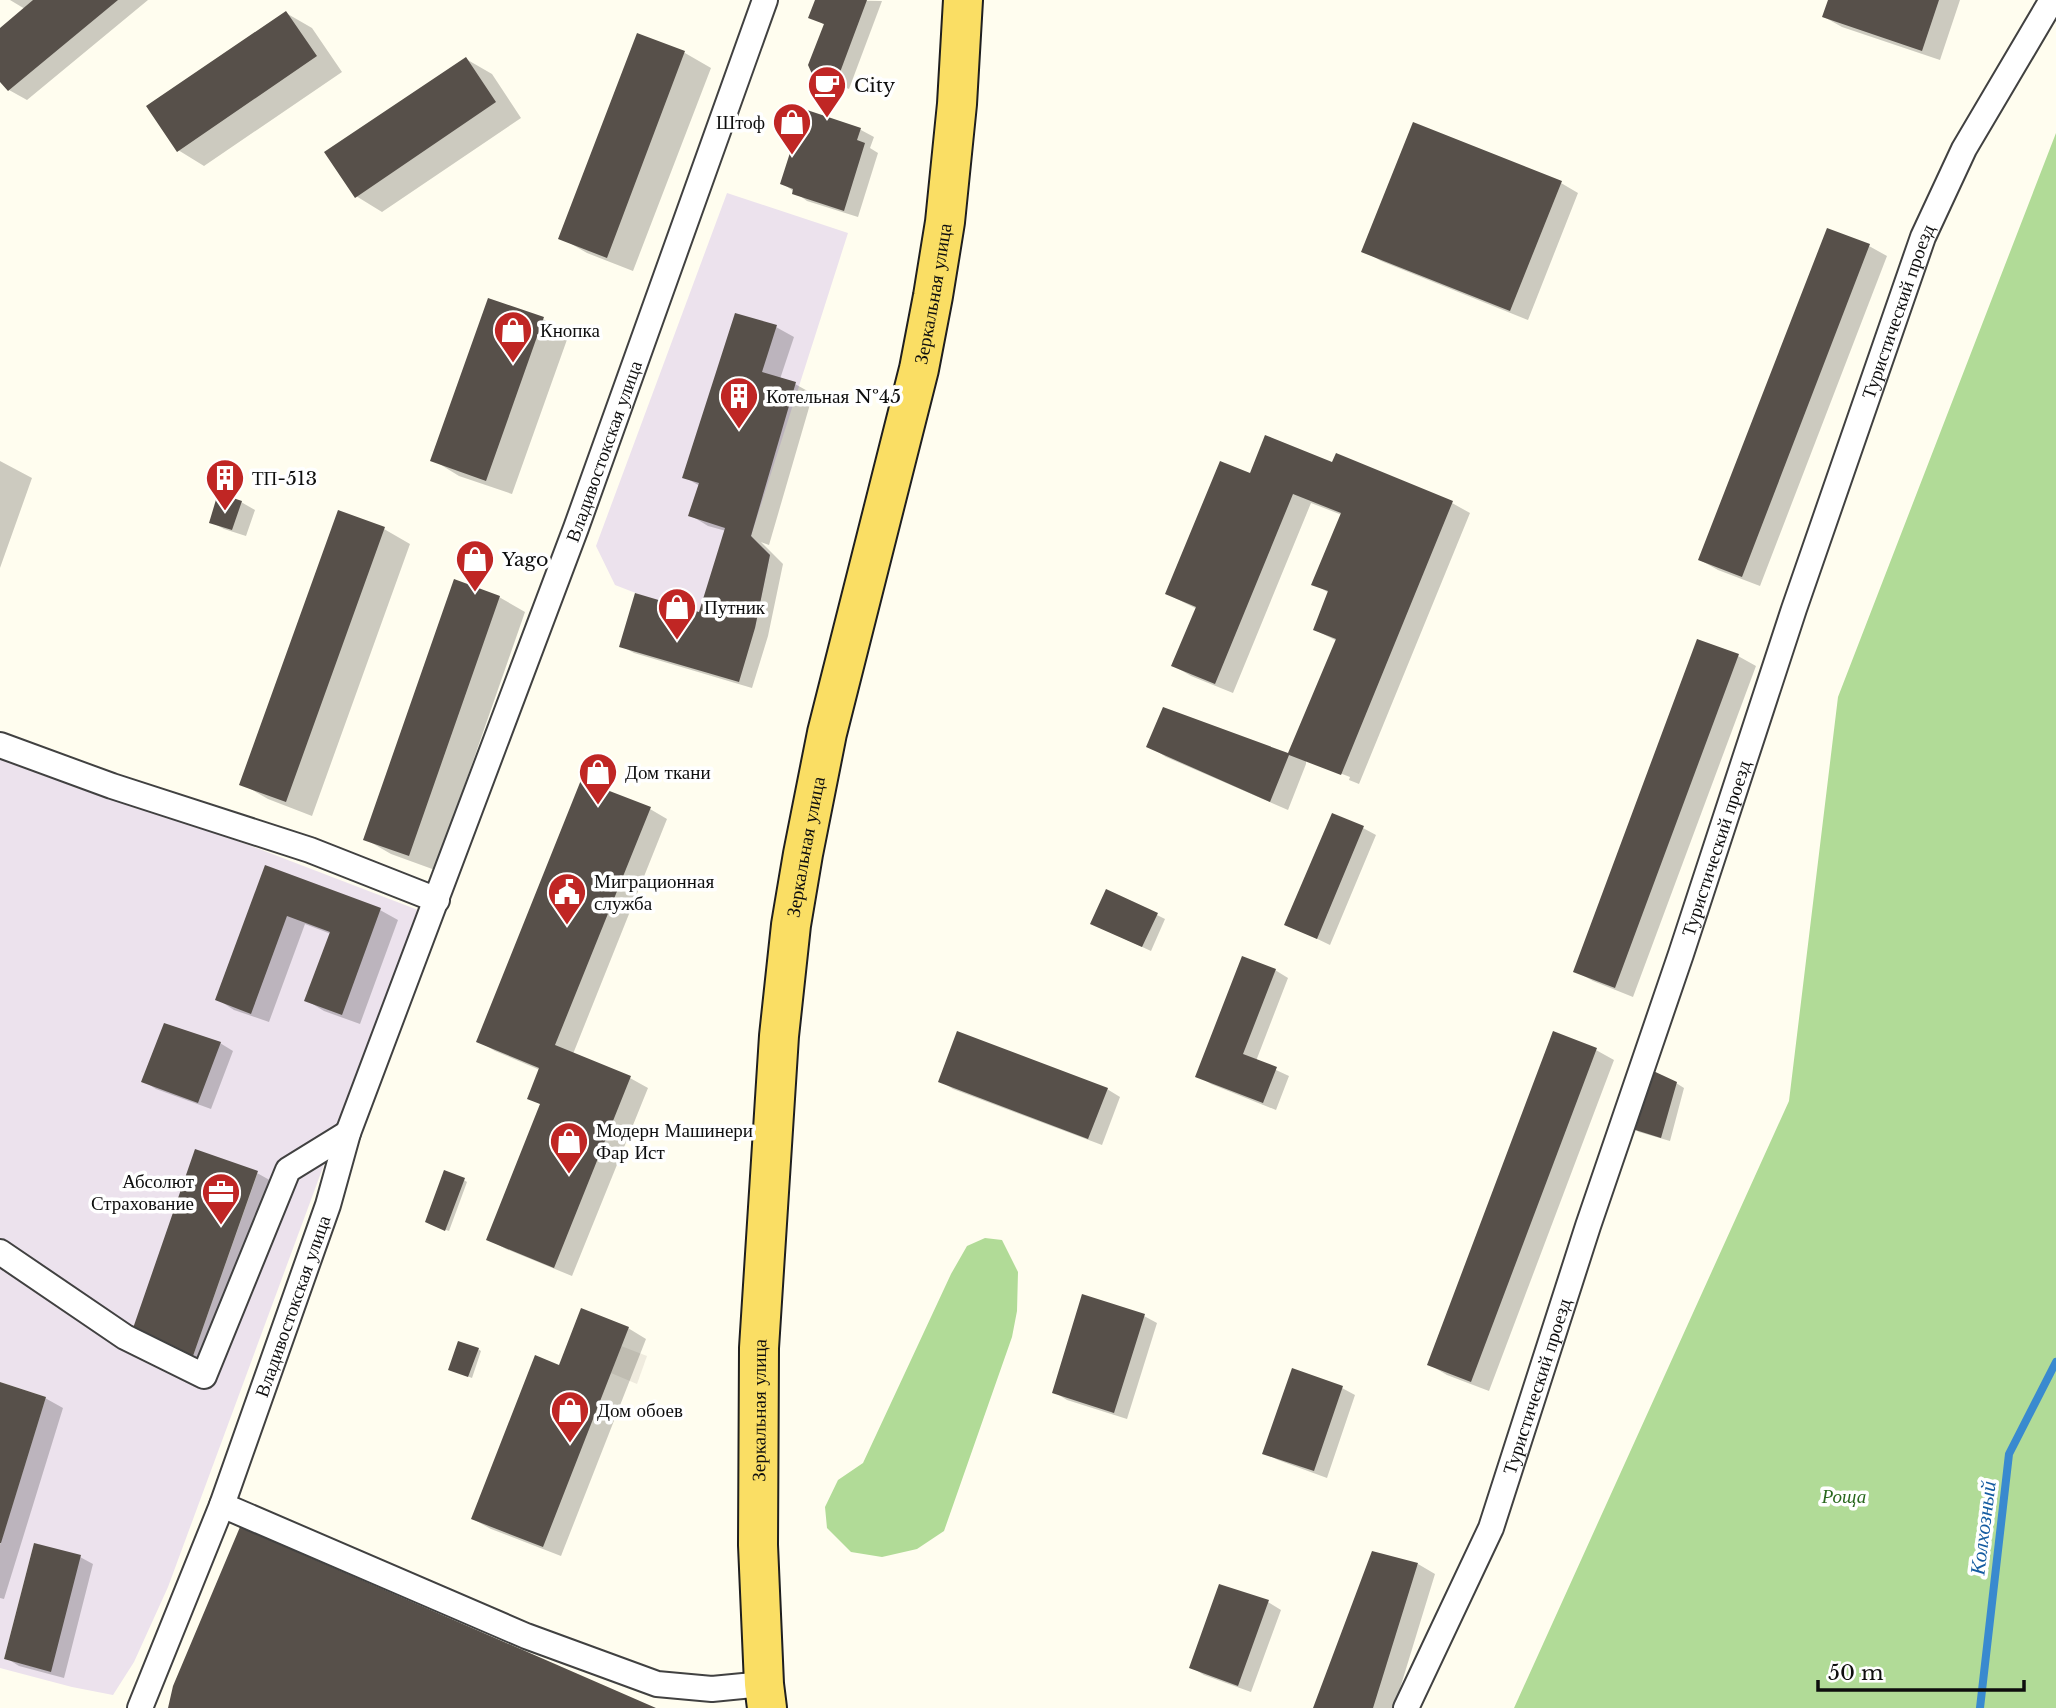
<svg xmlns="http://www.w3.org/2000/svg" width="2056" height="1708" font-family="'Libre Baskerville',serif">
<rect width="100%" height="100%" fill="#fffdef"/>
<!-- industrial -->
<path fill="#ece2ed" fill-rule="evenodd" d="M 727,193 L 848,233 L 751,536 L 770,555 L 755,628 L 646,597 L 615,585 L 596,546 Z
M 0,756 L 254,847 L 418,910 L 168,1587 L 134,1662 L 113,1695 L 72,1687 L 0,1668 L 0,1545 L 46,1397 L 0,1382 ZM 258,1172 L 193,1356 L 131,1335 ZM 34,1543 L 50,1671 L 4,1659 Z"/>
<!-- forest -->
<path fill="#b1db97" d="M 2056,133 L 2056,1708 L 1514,1708 L 1789,1101 L 1838,697 Z
M 985,1238 L 1002,1240 L 1018,1272 L 1017,1311 L 1012,1337 L 944,1531 L 917,1549 L 882,1557 L 851,1552 L 827,1528 L 825,1507 L 838,1480 L 863,1463 L 951,1274 L 967,1246 Z"/>
<!-- plaza -->
<path fill="#efebde" d="M 621,1346 L 647,1356 L 637,1384 L 611,1373 Z"/>
<!-- shadow -->
<path fill="#0003" d="M 10,0 L 148,0 L 27,100 L 9,90 L 0,79 L 0,30 L 25,9 Z
M 817,0 L 882,1 L 849,89 L 827,80 L 813,73 L 825,25 L 811,17 Z
M 1830,0 L 1960,0 L 1940,60 L 1842,27 L 1824,17 Z
M 286,13 L 312,28 L 342,72 L 204,166 L 178,150 Z
M 638,35 L 685,53 L 711,68 L 633,271 L 587,253 L 561,238 Z
M 466,59 L 492,74 L 521,118 L 382,212 L 356,196 Z
M 805,111 L 861,130 L 874,137 L 870,148 L 878,153 L 858,217 L 807,201 L 782,183 Z
M 1561,183 L 1578,193 L 1528,320 L 1381,261 L 1364,251 Z
M 1828,230 L 1869,246 L 1887,256 L 1760,586 L 1718,570 L 1700,560 Z
M 543,319 L 569,334 L 512,494 L 459,476 L 433,460 Z
M 776,327 L 794,337 L 780,379 L 795,384 L 813,394 L 769,545 L 761,542 L 783,564 L 768,636 L 752,688 L 634,653 L 621,646 L 700,614 L 726,531 L 708,526 L 690,515 L 700,486 L 684,477 Z
M 1336,455 L 1452,503 L 1470,513 L 1359,784 L 1349,780 L 1350,777 L 1306,760 L 1306,764 L 1288,810 L 1166,757 L 1149,746 L 1289,755 L 1337,641 L 1315,630 L 1329,593 L 1314,584 L 1342,515 L 1311,503 L 1233,693 L 1191,676 L 1174,666 L 1197,609 L 1167,594 L 1251,476 L 1333,465 Z
M 0,461 L 32,478 L 0,568 Z
M 241,502 L 255,510 L 246,536 L 224,529 L 211,522 Z
M 384,529 L 410,544 L 312,816 L 268,799 L 242,784 Z
M 499,597 L 525,612 L 435,870 L 391,854 L 365,839 Z
M 1738,656 L 1756,666 L 1633,997 L 1593,981 L 1575,971 Z
M 650,809 L 667,819 L 573,1054 L 630,1078 L 648,1088 L 572,1276 L 506,1249 L 488,1239 L 542,1105 L 529,1098 L 540,1070 L 495,1051 L 478,1041 Z
M 1363,828 L 1376,835 L 1330,945 L 1286,924 Z
M 266,867 L 380,910 L 398,920 L 360,1024 L 324,1011 L 306,1000 L 331,934 L 305,924 L 269,1022 L 234,1010 L 217,999 Z
M 1157,915 L 1165,919 L 1151,951 L 1101,928 Z
M 1275,970 L 1288,978 L 1256,1061 L 1289,1076 L 1276,1110 L 1211,1084 L 1198,1076 Z
M 1554,1034 L 1596,1050 L 1614,1060 L 1489,1391 L 1447,1375 L 1430,1365 Z
M 220,1043 L 233,1051 L 211,1109 L 156,1089 L 143,1081 Z
M 940,1081 L 1107,1089 L 1120,1097 L 1102,1145 L 953,1089 Z
M 1676,1083 L 1684,1088 L 1670,1141 L 1639,1132 L 1631,1127 Z
M 257,1173 L 275,1183 L 211,1365 L 151,1344 Z
M 464,1180 L 467,1182 L 449,1231 L 430,1224 Z
M 1144,1316 L 1157,1323 L 1127,1419 L 1067,1400 L 1054,1392 Z
M 628,1328 L 646,1339 L 561,1556 L 491,1529 L 473,1519 Z
M 478,1349 L 481,1351 L 472,1378 L 454,1371 Z
M 0,1384 L 45,1398 L 63,1408 L 4,1599 L 0,1598 Z
M 1342,1388 L 1355,1395 L 1327,1478 L 1278,1460 L 1264,1453 Z
M 80,1557 L 93,1564 L 64,1678 L 19,1666 L 6,1658 Z
M 1418,1564 L 1435,1574 L 1394,1708 L 1315,1708 Z
M 1268,1602 L 1281,1610 L 1251,1692 L 1204,1675 L 1191,1667 Z"/>
<g fill="none" stroke-linecap="round" stroke-linejoin="round">
<!-- stream -->
<path stroke="#398acf" stroke-width="8" d="M 1980,1708 L 2009,1454 L 2056,1362"/>
</g>
<!-- building -->
<path fill="#57504a" d="M 33,0 L 118,0 L 8,91 L 0,82 L 0,28 Z
M 815,0 L 867,0 L 836,83 L 812,74 L 808,65 L 824,24 L 808,18 Z
M 1828,0 L 1939,0 L 1922,51 L 1822,17 Z
M 286,11 L 317,56 L 177,152 L 146,106 Z
M 637,33 L 685,51 L 607,258 L 558,239 Z
M 466,57 L 496,102 L 355,198 L 324,152 Z
M 804,109 L 861,128 L 857,140 L 865,143 L 844,211 L 792,194 L 793,189 L 780,184 Z
M 1413,122 L 1562,181 L 1510,311 L 1361,252 Z
M 1827,228 L 1870,244 L 1742,577 L 1698,560 Z
M 488,298 L 544,317 L 486,481 L 430,461 Z
M 735,313 L 777,325 L 762,372 L 796,382 L 751,536 L 770,555 L 755,628 L 739,682 L 619,647 L 635,593 L 699,612 L 725,528 L 688,516 L 699,483 L 682,478 Z
M 1265,435 L 1332,462 L 1336,453 L 1453,501 L 1341,775 L 1289,755 L 1270,802 L 1146,747 L 1163,707 L 1288,753 L 1336,639 L 1313,630 L 1328,591 L 1311,585 L 1341,513 L 1293,494 L 1215,684 L 1171,666 L 1196,607 L 1165,594 L 1220,461 L 1250,473 Z
M 218,493 L 242,501 L 232,530 L 209,523 Z
M 338,510 L 385,527 L 286,802 L 239,785 Z
M 454,579 L 500,596 L 409,856 L 363,840 Z
M 1697,639 L 1739,654 L 1615,988 L 1573,972 Z
M 581,780 L 651,807 L 555,1045 L 631,1076 L 554,1268 L 486,1240 L 540,1104 L 527,1099 L 539,1068 L 476,1042 Z
M 1332,813 L 1364,826 L 1317,939 L 1284,925 Z
M 265,865 L 381,908 L 342,1015 L 304,1001 L 330,932 L 287,916 L 251,1014 L 215,1000 Z
M 1106,889 L 1158,913 L 1142,947 L 1090,924 Z
M 1242,956 L 1276,969 L 1243,1054 L 1277,1067 L 1263,1103 L 1195,1077 Z
M 164,1023 L 221,1042 L 198,1103 L 141,1082 Z
M 957,1031 L 1108,1088 L 1088,1139 L 938,1082 Z
M 1553,1031 L 1597,1048 L 1471,1382 L 1427,1365 Z
M 1649,1069 L 1677,1082 L 1661,1138 L 1629,1128 Z
M 195,1149 L 258,1171 L 193,1356 L 131,1334 Z
M 444,1170 L 465,1178 L 445,1231 L 425,1222 Z
M 1082,1294 L 1145,1314 L 1114,1413 L 1052,1393 Z
M 581,1308 L 629,1327 L 543,1547 L 471,1519 L 535,1355 L 559,1365 Z
M 458,1341 L 479,1348 L 468,1377 L 448,1370 Z
M 1292,1368 L 1343,1386 L 1314,1471 L 1262,1454 Z
M 0,1382 L 46,1397 L 1,1543 L 0,1543 Z
M 240,1527 L 656,1708 L 168,1708 L 173,1686 Z
M 34,1543 L 81,1555 L 51,1672 L 4,1659 Z
M 1372,1551 L 1418,1563 L 1373,1708 L 1313,1708 Z
M 1219,1584 L 1269,1600 L 1238,1686 L 1189,1668 Z"/>
<g fill="none" stroke-linecap="round" stroke-linejoin="round">
<!-- minor casing -->
<g stroke="#414141" stroke-width="28">
<g id="minor">
<path d="M 0,745 L 112,786 L 310,850 L 437,900"/>
<path d="M 0,1252 L 125,1337 L 204,1376 L 288,1170 L 348,1133"/>
<path d="M 222,1505 L 526,1636 L 657,1684 L 712,1689 L 764,1684"/>
<path id="s1" d="M 140,1708 L 222,1505 L 328,1205 L 348,1133 L 576,528 L 765,0"/>
<path id="s2" d="M 1406,1708 L 1491,1528 L 1588,1226 L 1681,954 L 1794,609 L 1923,237 L 1964,149 L 2052,0"/>
</g>
</g>
<!-- primary casing -->
<g stroke="#1f1f1f" stroke-width="42">
<g id="primary">
<path id="s3" d="M 767,1708 L 764,1684 L 758,1545 L 759,1348 L 779,1036 L 791,925 L 803,854 L 827,733 L 919,369 L 933,296 L 945,222 L 957,104 L 963,0"/>
</g>
</g>
<!-- minor -->
<use href="#minor" stroke="#fff" stroke-width="24"/>
<!-- primary -->
<use href="#primary" stroke="#fade64" stroke-width="38"/>
</g>
<!-- icons -->
<defs>
<g id="cafe-pin" transform="scale(2.0125)"><path d="M0 17L-7.5 6A9.5 9.5 0 1 1 7.5 6Z" fill="#c02624" stroke="#fff"/><path d="M-5.5-4.5H6V0H3Q3 3.5 0 3.5H-2.5Q-5.5 3.5-5.5 0ZM3-3.2v2h1.7v-2ZM-6 4.5H4V6H-6Z" fill="#fff"/></g>
<g id="shop-pin" transform="scale(2.0125)"><path d="M0 17L-7.5 6A9.5 9.5 0 1 1 7.5 6Z" fill="#c02624" stroke="#fff"/><path d="M-5-2.5h2.3a2.7 3.5 0 0 1 5.4 0H5L5.5 6h-11ZM-1.5-2.5h3a1.5 2.3 0 0 0-3 0Z" fill="#fff"/></g>
<g id="building-pin" transform="scale(2.0125)"><path d="M0 17L-7.5 6A9.5 9.5 0 1 1 7.5 6Z" fill="#c02624" stroke="#fff"/><path d="M-4-6H4V6H1V3H-1V6H-4ZM-2.5-4.3h1.7v1.8h-1.7ZM.8-4.3h1.7v1.8H.8ZM-2.5-1h1.7V.8h-1.7ZM.8-1h1.7V.8H.8Z" fill="#fff"/></g>
<g id="civic-pin" transform="scale(2.0125)"><path d="M0 17L-7.5 6A9.5 9.5 0 1 1 7.5 6Z" fill="#c02624" stroke="#fff"/><path d="M-.6-6.5H3V-4.5H.6V-3L4-1V1h2V6H-6V1h2V-1L-.6-3ZM-1.2 2.5V6h2.4V2.5Z" fill="#fff"/></g>
<g id="office-pin" transform="scale(2.0125)"><path d="M0 17L-7.5 6A9.5 9.5 0 1 1 7.5 6Z" fill="#c02624" stroke="#fff"/><path d="M-6-3h4V-5.5h4V-3h4V5H-6ZM-1-4.5V-3h2v-1.5ZM-6 0V1H6V0Z" fill="#fff"/></g>
</defs>
<g fill-rule="evenodd">
<use href="#cafe-pin" x="827" y="85"/>
<use href="#shop-pin" x="792" y="122"/>
<use href="#shop-pin" x="513" y="330"/>
<use href="#building-pin" x="739" y="396"/>
<use href="#building-pin" x="225" y="478"/>
<use href="#shop-pin" x="475" y="559"/>
<use href="#shop-pin" x="677" y="607"/>
<use href="#shop-pin" x="598" y="772"/>
<use href="#civic-pin" x="567" y="892"/>
<use href="#shop-pin" x="569" y="1141"/>
<use href="#office-pin" x="221" y="1192"/>
<use href="#shop-pin" x="570" y="1410"/>
</g>
<g text-anchor="middle" dominant-baseline="central" stroke-width="7" stroke-linejoin="round" paint-order="stroke">
<!-- poi labels -->
<g font-size="19" fill="#0e0e0e" stroke="#fff" text-anchor="start">
<text x="854" y="85">City</text>
<text x="765" y="122" text-anchor="end">Штоф</text>
<text x="540" y="330">Кнопка</text>
<text x="766" y="396">Котельная №45</text>
<text x="252" y="478">ТП-513</text>
<text x="502" y="559">Yago</text>
<text x="704" y="607">Путник</text>
<text x="625" y="772">Дом ткани</text>
<text x="594" y="881">Миграционная<tspan x="594" dy="22">служба</tspan></text>
<text x="596" y="1130">Модерн Машинери<tspan x="596" dy="22">Фар Ист</tspan></text>
<text x="194" y="1181" text-anchor="end">Абсолют<tspan x="194" dy="22">Страхование</tspan></text>
<text x="597" y="1410">Дом обоев</text>
</g>
<!-- street labels -->
<g font-size="19" fill="#0e0e0e" stroke="#fff">
<text stroke="none"><textPath href="#s3" startOffset="1432">Зеркальная улица</textPath></text>
<text stroke="none"><textPath href="#s2" startOffset="1482">Туристический проезд</textPath></text>
<text stroke="none"><textPath href="#s1" startOffset="1340">Владивостокская улица</textPath></text>
<text stroke="none"><textPath href="#s3" startOffset="864">Зеркальная улица</textPath></text>
<text stroke="none"><textPath href="#s2" startOffset="915">Туристический проезд</textPath></text>
<text stroke="none"><textPath href="#s1" startOffset="430">Владивостокская улица</textPath></text>
<text stroke="none"><textPath href="#s2" startOffset="348">Туристический проезд</textPath></text>
<text stroke="none"><textPath href="#s3" startOffset="298">Зеркальная улица</textPath></text>
</g>
<!-- park labels -->
<g font-size="19" font-style="italic" fill="#28671d" stroke="#fff">
<text x="1844" y="1496">Роща</text>
</g>
<!-- water labels -->
<g font-size="21" font-style="italic" fill="#155ca1" stroke="#fff">
<text transform="translate(1983 1528) rotate(-83)">Колхозный</text>
</g>
</g>
<!-- scale -->
<path d="M1818 1680v10h206v-10" fill="none" stroke="#0e0e0e" stroke-width="3.5"/>
<text x="1828" y="1680" font-size="21" fill="#0e0e0e" stroke="#ffffff" stroke-width="5" paint-order="stroke">50 m</text>
</svg>
